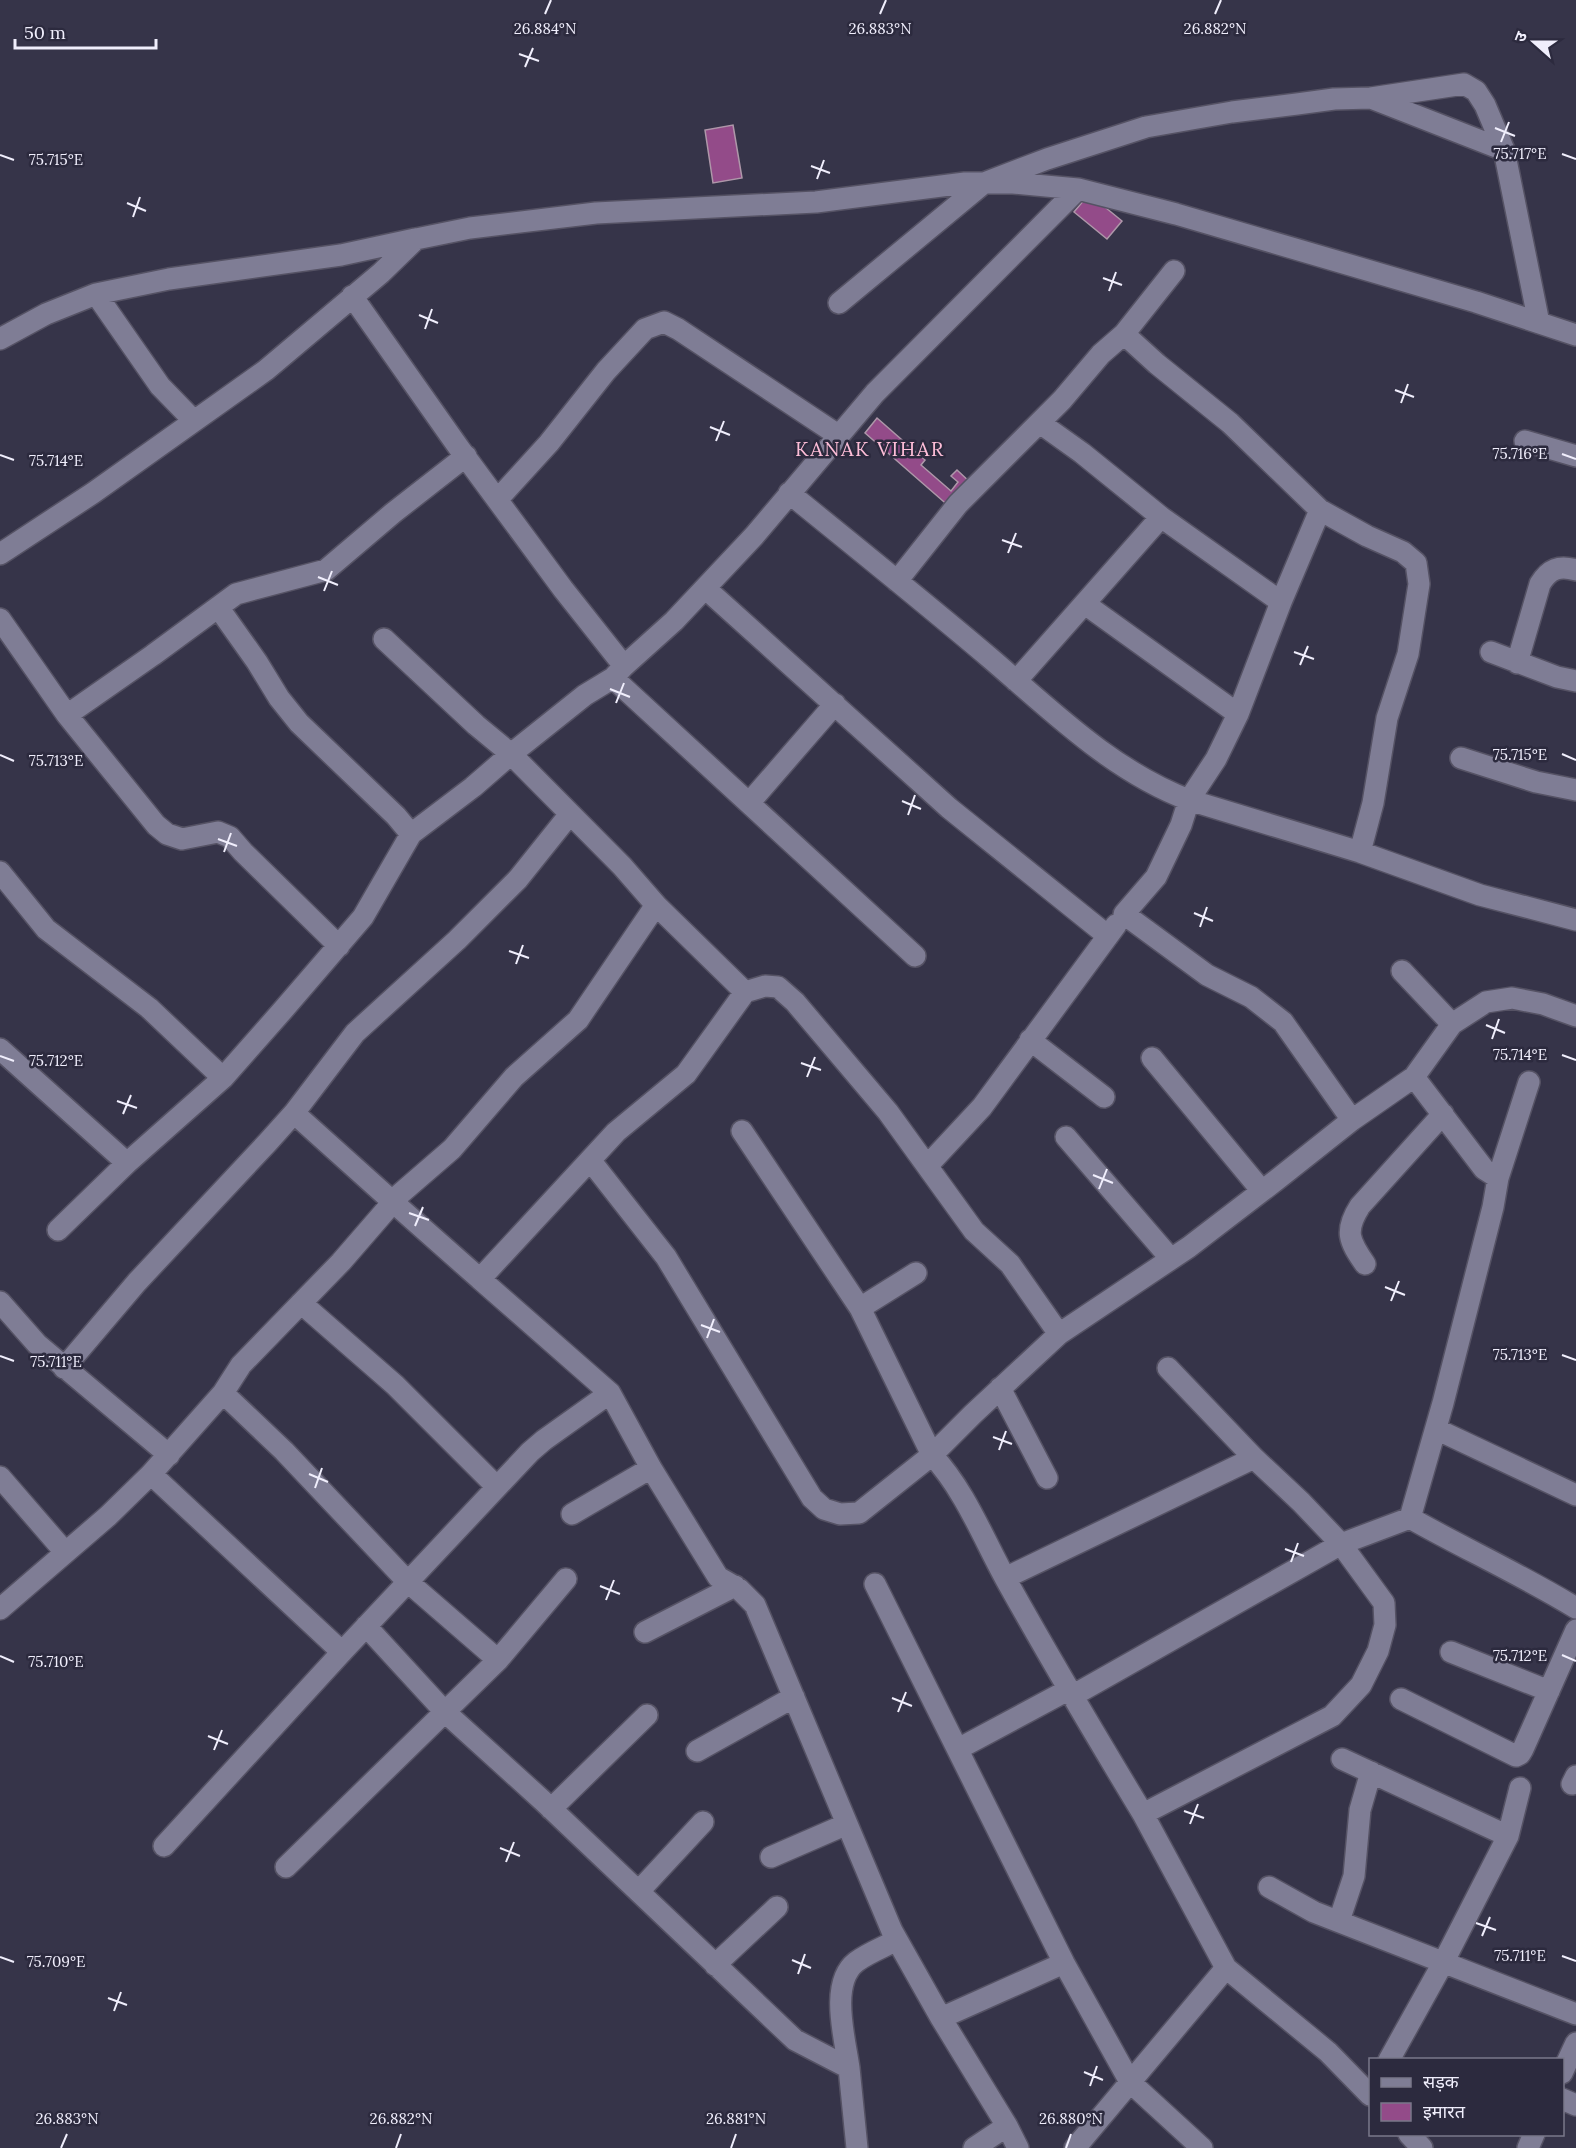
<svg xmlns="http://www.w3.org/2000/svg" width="1576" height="2148" font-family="Lora,'Noto Sans Devanagari',serif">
<rect width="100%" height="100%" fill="#363449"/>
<!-- building -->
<path fill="#934b89" stroke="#ae97a9" stroke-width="1.5" d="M 733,125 L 742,178 L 713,183 L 705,130 Z
M 1089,194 L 1122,221 L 1107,239 L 1074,212 Z
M 877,418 L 925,460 L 921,465 L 951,491 L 958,482 L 951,476 L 957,470 L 972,484 L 951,508 L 865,433 Z"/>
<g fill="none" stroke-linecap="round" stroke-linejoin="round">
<!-- minor casing -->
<g stroke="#555264" stroke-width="24">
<path id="minor" d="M 1371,98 L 1464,84 L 1476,91 L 1485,105 L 1504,150
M 1078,189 L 875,393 L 754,536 L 674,621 L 624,666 L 613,678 L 585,695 L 511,754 L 622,866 L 656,905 L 578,1020 L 514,1077 L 452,1149 L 400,1194 L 393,1202 L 480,1279 L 616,1132 L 686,1074 L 745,992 L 765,986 L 778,987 L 795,1002 L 888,1112 L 974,1231 L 1010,1264 L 1059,1334 L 1189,1247 L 1279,1178 L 1352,1120 L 1414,1077 L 1452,1024 L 1486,1002 L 1512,998 L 1543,1004 L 1576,1016
M 96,294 L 160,386 L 194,421
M 352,296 L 459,448 L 563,589 L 624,666
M 839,303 L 984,183 L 1047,159 L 1146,127 L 1232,112 L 1297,104 L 1334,99 L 1371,98 L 1504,150 L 1539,323
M 1124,334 L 1174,271
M 0,339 L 46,314 L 96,294 L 169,279 L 341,255 L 415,239
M 1040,423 L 1082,453 L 1161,517 L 1281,602 L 1238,714 L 1216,759 L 1189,800 L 1181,825 L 1156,877 L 1124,914 L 1207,975 L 1251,997 L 1283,1022 L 1352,1120
M 1525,441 L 1576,456
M 789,493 C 857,548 924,602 990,658 C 1052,711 1112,771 1189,800 L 1360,852 L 1480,895 L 1576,920
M 498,499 L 549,443 L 606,371 L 645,329 L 664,322 L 678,329 L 838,435
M 0,554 L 93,493 L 266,370 L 381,273 L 416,239 L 470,228 L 596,213 L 816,202 L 965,183 L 1013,183 L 1078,189 L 1176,214 L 1476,302 L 1576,335
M 897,581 L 958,504 L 1062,400 L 1101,354 L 1124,334 L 1157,364 L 1230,423 L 1320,510 L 1367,536 L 1403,552 L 1416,563 L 1419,584 L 1408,654 L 1387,718 L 1373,803 L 1360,852
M 705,588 L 949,808 L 1108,936
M 1281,602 L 1320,510
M 1085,604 L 1238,714
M 0,619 L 67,715 L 153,655 L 236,594 L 326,570 L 393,513 L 466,456
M 384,639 L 476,725 L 511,754 L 473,787 L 411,834
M 1491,652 L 1557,677 L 1576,681
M 1517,663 L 1540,584 C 1549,569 1559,565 1576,570
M 613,678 L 915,956
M 1016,681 L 1161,517
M 67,715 L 156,825 L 167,834 L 182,839 L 218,832 L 230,837 L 243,852 L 339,946
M 1461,758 L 1536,782 L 1576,790
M 750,802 L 835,704
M 0,872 L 46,929 L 149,1008 L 223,1078
M 656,905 L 745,992
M 1402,971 L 1452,1024
M 1030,1040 L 1104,1097
M 0,1049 L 127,1163
M 1152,1058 L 1262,1191
M 1414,1077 L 1484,1169 L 1498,1178 L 1493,1207 L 1443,1403 L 1410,1518 C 1465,1549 1522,1575 1576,1608
M 742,1131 L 860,1308 L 932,1455 C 967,1493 984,1541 1009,1585 C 1052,1662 1097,1738 1143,1814
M 1066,1137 L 1171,1259
M 590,1160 L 666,1257 L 812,1498 L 824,1509 L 840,1514 L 859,1513 L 932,1455 L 973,1414 L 1059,1334
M 928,1165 L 982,1107 L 1116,925
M 1498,1178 L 1529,1082
M 58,1230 L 127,1163 L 223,1078 L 283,1010 L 363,917 L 411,834 L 396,816 L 299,723 L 279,698 L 257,662 L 218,607
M 1365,1264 C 1349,1241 1344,1231 1360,1206 L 1443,1114
M 480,1279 L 610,1393 L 651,1468 L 718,1577 L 739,1589 L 755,1605 L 892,1931 L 941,2018 L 1007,2126 L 1018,2148
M 0,1302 L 37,1344 L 169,1455
M 301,1303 L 395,1385 L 497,1487
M 860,1308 L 916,1273
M 64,1368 L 137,1282 L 268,1142 L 294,1113 L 355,1033 L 457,940 L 518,879 L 570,814
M 1168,1368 L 1254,1458
M 1000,1388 L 1047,1478
M 223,1393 L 284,1451 L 408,1582 L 498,1660 L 286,1867
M 1436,1429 L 1576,1495
M 151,1474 L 342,1652
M 0,1477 L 65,1552
M 572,1514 L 651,1468
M 1005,1578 L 1254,1458 L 1301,1502 L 1341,1544 L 1072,1696
M 875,1584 L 1064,1963 L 1130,2082 L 1202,2148
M 0,1609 L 108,1516 L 151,1474 L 223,1393 L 241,1365 L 341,1262 L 393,1202 L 294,1113
M 366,1626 L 445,1712 L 542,1800 L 795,2040 L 849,2068 L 857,2148
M 645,1632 L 735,1586
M 1451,1652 L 1549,1691
M 498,1660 L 566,1579
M 1401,1699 L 1516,1756 L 1520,1754 L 1523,1749 L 1576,1630
M 958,1749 L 1068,1690
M 697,1751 L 794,1697
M 1342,1759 L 1508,1836
M 1572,1784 L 1576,1776
M 551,1809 L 647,1715
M 164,1846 L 342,1652 L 530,1452 L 544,1440 L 610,1393
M 771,1857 L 847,1824
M 1269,1887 L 1314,1912 L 1576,2014
M 639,1891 L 703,1822
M 1339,1921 L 1354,1876 L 1360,1810 L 1371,1772
M 715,1965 L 777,1907
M 1226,1968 L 1143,1814 L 1332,1716 L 1361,1685 L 1378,1651 L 1385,1625 L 1384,1603 L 1341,1544 L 1410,1518
M 941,2018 L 1064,1963
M 1389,2060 L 1443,1963 L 1508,1836 L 1520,1788
M 849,2068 C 845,2039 829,1983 856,1962 C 868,1953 884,1947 897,1940
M 1562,2073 L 1576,2043
M 1562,2099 L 1576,2105
M 1409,2134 L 1422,2148
M 974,2148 L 1007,2126
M 1075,2148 L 1226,1968 L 1328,2052 L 1370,2095
M 1528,2148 L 1534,2134"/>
</g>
<!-- minor -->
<use href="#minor" stroke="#7f7d95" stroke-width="21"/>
</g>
<!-- ticks -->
<path fill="none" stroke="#f0eefc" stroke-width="2" d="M 545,14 L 551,0M 880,14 L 886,0M 1215,14 L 1221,0M 519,54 L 539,61M 525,67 L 533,48M 1495,128 L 1515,136M 1501,142 L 1509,122M 1562,154 L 1576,159M 0,155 L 14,160M 811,166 L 830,173M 817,179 L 824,160M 127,203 L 146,211M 133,217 L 140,197M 1103,278 L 1122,285M 1109,291 L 1116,272M 419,315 L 438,323M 425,329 L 432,309M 1395,390 L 1414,397M 1401,403 L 1408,384M 710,427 L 730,435M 716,441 L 724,421M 1562,454 L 1576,459M 0,455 L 14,460M 1002,540 L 1022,547M 1008,553 L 1016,533M 318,577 L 338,585M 324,591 L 332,571M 1294,652 L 1314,659M 1300,665 L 1308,646M 610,689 L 630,697M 616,703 L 624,683M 1562,754 L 1576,760M 0,755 L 14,761M 902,801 L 921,809M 908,815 L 915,795M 218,839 L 237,846M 224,852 L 231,833M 1194,913 L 1213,921M 1200,927 L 1207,907M 509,951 L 529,958M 516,964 L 523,945M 1486,1025 L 1505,1033M 1492,1039 L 1499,1019M 1562,1055 L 1576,1060M 0,1056 L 14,1061M 801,1063 L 821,1070M 807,1077 L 815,1057M 117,1101 L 137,1108M 123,1114 L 131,1095M 1093,1175 L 1113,1183M 1099,1189 L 1107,1169M 409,1213 L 429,1220M 415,1226 L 423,1207M 1385,1287 L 1405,1295M 1391,1301 L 1399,1281M 701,1325 L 720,1332M 707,1338 L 714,1319M 1562,1355 L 1576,1360M 0,1356 L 14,1361M 993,1437 L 1012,1444M 999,1450 L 1006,1431M 309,1474 L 328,1482M 315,1488 L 322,1468M 1285,1549 L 1304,1556M 1291,1562 L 1298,1543M 600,1586 L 620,1594M 606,1600 L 614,1580M 1562,1655 L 1576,1661M 0,1656 L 14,1662M 892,1698 L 912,1706M 898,1712 L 906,1692M 208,1736 L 228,1744M 214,1750 L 222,1730M 1184,1811 L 1204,1818M 1190,1824 L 1198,1804M 500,1848 L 520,1856M 506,1862 L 514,1842M 1476,1923 L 1496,1930M 1482,1936 L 1490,1917M 1562,1956 L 1576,1961M 0,1957 L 14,1962M 792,1960 L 811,1968M 798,1974 L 805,1954M 108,1998 L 127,2005M 114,2011 L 121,1992M 1084,2072 L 1103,2080M 1090,2086 L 1097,2066M 61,2148 L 67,2134M 396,2148 L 401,2134M 731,2148 L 736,2134M 1066,2148 L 1071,2134"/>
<g text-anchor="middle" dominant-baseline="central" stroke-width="5" stroke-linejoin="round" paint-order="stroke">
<!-- neighbourhood labels -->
<g font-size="20" letter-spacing="1.5" fill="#febed8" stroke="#2c2a3e">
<text x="870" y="448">KANAK VIHAR</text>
</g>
</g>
<g font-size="15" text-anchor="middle" fill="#f0eefc" stroke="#2c2a3e" stroke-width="5" stroke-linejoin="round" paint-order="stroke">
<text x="545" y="34">26.884°N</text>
<text x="880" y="34">26.883°N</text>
<text x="1215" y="34">26.882°N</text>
<text x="1520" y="159">75.717°E</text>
<text x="56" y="165">75.715°E</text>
<text x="1520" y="459">75.716°E</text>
<text x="56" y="466">75.714°E</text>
<text x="1520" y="760">75.715°E</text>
<text x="56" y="766">75.713°E</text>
<text x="1520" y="1060">75.714°E</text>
<text x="56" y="1066">75.712°E</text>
<text x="1520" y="1360">75.713°E</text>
<text x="56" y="1367">75.711°E</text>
<text x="1520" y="1661">75.712°E</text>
<text x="56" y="1667">75.710°E</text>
<text x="1520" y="1961">75.711°E</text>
<text x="56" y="1967">75.709°E</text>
<text x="67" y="2124">26.883°N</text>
<text x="401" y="2124">26.882°N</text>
<text x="736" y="2124">26.881°N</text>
<text x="1071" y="2124">26.880°N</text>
</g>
<!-- legend -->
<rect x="1369" y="2058" width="195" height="78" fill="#2c2a3e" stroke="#7a788a" stroke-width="1.5"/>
<rect x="1381" y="2078" width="30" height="9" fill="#7f7d95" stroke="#7a788a" stroke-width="1.5"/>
<text x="1423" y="2088" font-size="18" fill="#f0eefc">सड़क</text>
<rect x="1381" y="2103" width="30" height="18" fill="#934b89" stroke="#7a788a" stroke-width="1.5"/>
<text x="1423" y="2118" font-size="18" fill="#f0eefc">इमारत</text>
<!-- north arrow -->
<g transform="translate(1534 42) rotate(291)" stroke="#2c2a3e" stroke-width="4.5" paint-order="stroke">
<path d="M0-4.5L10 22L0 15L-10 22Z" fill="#f0eefc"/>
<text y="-9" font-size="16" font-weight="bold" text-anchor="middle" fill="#f0eefc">उ</text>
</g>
<!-- scale -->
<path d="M15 39v9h141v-9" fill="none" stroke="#f0eefc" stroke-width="3"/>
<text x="24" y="39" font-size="18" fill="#f0eefc" stroke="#2c2a3e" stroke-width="4.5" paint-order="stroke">50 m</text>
</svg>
